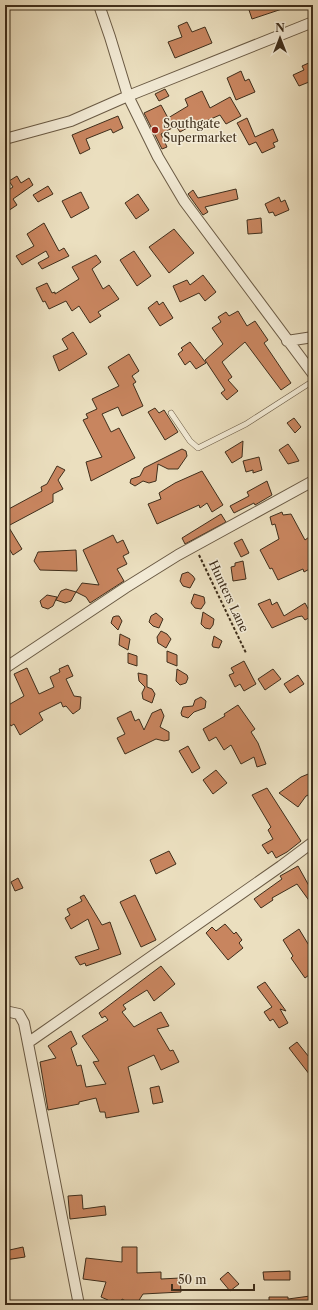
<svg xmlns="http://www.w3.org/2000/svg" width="318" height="1310" font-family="'Libre Caslon Text',serif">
<rect width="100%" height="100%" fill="#ebdfbf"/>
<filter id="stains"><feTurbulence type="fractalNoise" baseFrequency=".005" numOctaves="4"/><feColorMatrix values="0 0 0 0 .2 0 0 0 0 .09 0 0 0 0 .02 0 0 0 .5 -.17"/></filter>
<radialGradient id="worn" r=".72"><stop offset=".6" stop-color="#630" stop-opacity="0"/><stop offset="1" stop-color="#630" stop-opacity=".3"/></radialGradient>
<!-- building -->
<path fill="#c8855f" stroke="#3f2e1b" d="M 254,5 L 288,5 L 288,7 L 252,19 L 248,7 Z
M 187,22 L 192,32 L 205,27 L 212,43 L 175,58 L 168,42 L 182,37 L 178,26 Z
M 313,61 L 313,91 L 309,82 L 299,86 L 293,75 L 304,70 L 302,66 Z
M 241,71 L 245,81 L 249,79 L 255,92 L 236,100 L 227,78 Z
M 165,89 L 169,96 L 159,101 L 155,94 Z
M 202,91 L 210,108 L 230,97 L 241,116 L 226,124 L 220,115 L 197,125 L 196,123 L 180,132 L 176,126 L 161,134 L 167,147 L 162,149 L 144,113 L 161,105 L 168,118 L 188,106 L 185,99 Z
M 118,116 L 123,128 L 113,133 L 111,129 L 86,139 L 90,149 L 80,154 L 72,135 Z
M 247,118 L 255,137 L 273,129 L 278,141 L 273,143 L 275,147 L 262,153 L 256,142 L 249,145 L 237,123 Z
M 17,176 L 21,183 L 29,178 L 33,185 L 13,199 L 17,205 L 5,213 L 5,187 L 7,191 L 13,187 L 9,181 Z
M 48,186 L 53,194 L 38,202 L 33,195 Z
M 236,189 L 238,199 L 205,207 L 208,212 L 203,215 L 188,194 L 193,190 L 198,198 Z
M 81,192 L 89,208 L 71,218 L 62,201 Z
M 138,194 L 149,210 L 136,219 L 125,203 Z
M 279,197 L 281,202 L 285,200 L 289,210 L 275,216 L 273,212 L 269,213 L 265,204 Z
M 261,218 L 262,233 L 248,234 L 247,220 Z
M 44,223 L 59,251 L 64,248 L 69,256 L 42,269 L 38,263 L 49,257 L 46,251 L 22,265 L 16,256 L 34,246 L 27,234 Z
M 174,229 L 194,253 L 169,273 L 149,247 Z
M 134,251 L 151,276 L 137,286 L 120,260 Z
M 96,255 L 101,262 L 92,269 L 103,289 L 109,285 L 119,299 L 98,312 L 101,316 L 90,323 L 79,306 L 72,311 L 66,301 L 49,309 L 45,301 L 43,302 L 36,288 L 47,283 L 52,293 L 55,292 L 55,294 L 79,279 L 72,267 Z
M 203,275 L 216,292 L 205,301 L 199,293 L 180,302 L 173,286 L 187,280 L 190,285 Z
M 157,301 L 159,305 L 163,302 L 173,318 L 160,326 L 148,308 Z
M 238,311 L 247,326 L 255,321 L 268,340 L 264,343 L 291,383 L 281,390 L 245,342 L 222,362 L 232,377 L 228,380 L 238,391 L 227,400 L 221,393 L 225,390 L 205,360 L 223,344 L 212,328 L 221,322 L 218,317 L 226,312 L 229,316 Z
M 73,332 L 87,354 L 59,371 L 53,356 L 68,349 L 62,339 Z
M 190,342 L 206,363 L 196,369 L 190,361 L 185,365 L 178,354 L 183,350 L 181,348 Z
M 129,354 L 139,371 L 132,376 L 136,382 L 133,384 L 143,406 L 122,416 L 118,407 L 102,414 L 111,432 L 119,428 L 135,458 L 91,481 L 86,462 L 102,457 L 83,420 L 88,418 L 86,414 L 97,409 L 92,399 L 119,386 L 108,367 Z
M 155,408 L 159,413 L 164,410 L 178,432 L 165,440 L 148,412 Z
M 294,418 L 301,427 L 295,433 L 287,423 Z
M 243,441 L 242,457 L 232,463 L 225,452 Z
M 288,444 L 295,454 L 299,461 L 288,464 L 279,450 Z
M 182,449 L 186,451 L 187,456 L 178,469 L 168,469 L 158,464 L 156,481 L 149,483 L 143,481 L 135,486 L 130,483 L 131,479 L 140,476 L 144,468 Z
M 259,457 L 262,470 L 253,473 L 253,470 L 246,472 L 243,461 Z
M 57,466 L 65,470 L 58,480 L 63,489 L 53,494 L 53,502 L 8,526 L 22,549 L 13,555 L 5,542 L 5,511 L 42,491 L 41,487 L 47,484 Z
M 202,471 L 223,505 L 212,512 L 207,503 L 200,508 L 199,505 L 157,524 L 148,504 L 161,499 L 159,493 L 175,483 Z
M 267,481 L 272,495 L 255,505 L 254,503 L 234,513 L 230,506 L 249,496 L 247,492 Z
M 282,512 L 283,515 L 291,514 L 305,540 L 309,537 L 313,544 L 313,567 L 304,572 L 303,569 L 278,580 L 272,568 L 270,569 L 260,550 L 279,539 L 275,524 L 272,525 L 270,517 Z
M 221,514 L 226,522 L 185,544 L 182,538 Z
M 113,535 L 117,543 L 123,540 L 129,553 L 123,556 L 127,564 L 117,569 L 124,581 L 90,603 L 86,597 L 76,592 L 82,583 L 99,585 L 83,550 Z
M 242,539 L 249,553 L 241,557 L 234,543 Z
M 76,550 L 77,571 L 40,570 L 34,561 L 38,552 Z
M 243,561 L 246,579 L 233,581 L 231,567 L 235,566 L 235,563 Z
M 188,572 L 193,576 L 195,579 L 190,588 L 183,586 L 180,581 L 182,574 Z
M 66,589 L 76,592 L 71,601 L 65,603 L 56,600 L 61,591 Z
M 194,594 L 204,597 L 205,603 L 201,609 L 195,608 L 191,603 Z
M 47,595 L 57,597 L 53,606 L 48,609 L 42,607 L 40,601 Z
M 270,599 L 272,605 L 277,602 L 284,616 L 305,603 L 312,616 L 305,620 L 302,616 L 297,617 L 272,628 L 258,604 Z
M 203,612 L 214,619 L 213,625 L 210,629 L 205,628 L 201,624 Z
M 156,613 L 163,619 L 159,628 L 153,626 L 149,622 L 151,616 Z
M 116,616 L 119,616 L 122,621 L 118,630 L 111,623 L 113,617 Z
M 161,631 L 167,634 L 171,639 L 166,648 L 158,643 L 157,637 Z
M 120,634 L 130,639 L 128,650 L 119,645 Z
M 214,636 L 222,641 L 219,648 L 213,647 L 212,645 Z
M 167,651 L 177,655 L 177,666 L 167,662 Z
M 128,653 L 137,656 L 137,666 L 128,663 Z
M 244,661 L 256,684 L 244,691 L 240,684 L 235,687 L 229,675 L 234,673 L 231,668 Z
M 68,665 L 73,676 L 66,679 L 74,696 L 81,697 L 80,709 L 73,714 L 66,706 L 63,707 L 61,702 L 39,713 L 43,720 L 20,735 L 14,724 L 11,726 L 5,717 L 5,707 L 24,696 L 14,674 L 27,668 L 39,694 L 54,687 L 50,677 L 60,672 L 59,669 Z
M 177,669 L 187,675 L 188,678 L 186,683 L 180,685 L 176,681 Z
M 273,669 L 281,679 L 265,690 L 258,679 Z
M 138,673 L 147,675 L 147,687 L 152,689 L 155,694 L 152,703 L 143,699 L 142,693 L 145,687 L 139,681 Z
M 298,675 L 304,684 L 290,693 L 284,684 Z
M 201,697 L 206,701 L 205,708 L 194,712 L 188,718 L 182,716 L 181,713 L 183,707 L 193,706 L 195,700 Z
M 238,705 L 255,729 L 251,732 L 258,743 L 266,764 L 257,767 L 254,757 L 241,764 L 231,745 L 224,750 L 216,737 L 209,741 L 203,729 L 225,716 L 224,714 Z
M 161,709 L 164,716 L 160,727 L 169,732 L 169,740 L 164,741 L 156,739 L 125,754 L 117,738 L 125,734 L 117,718 L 131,711 L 135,721 L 139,719 L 144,730 L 152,713 Z
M 188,746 L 200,768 L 192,773 L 179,751 Z
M 216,770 L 227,783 L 213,794 L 203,780 Z
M 313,772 L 313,793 L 306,796 L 298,807 L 279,793 L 301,777 Z
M 267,788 L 301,841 L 287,852 L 276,858 L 272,851 L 268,854 L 262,845 L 273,839 L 268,830 L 271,827 L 252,795 Z
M 169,851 L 176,864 L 156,874 L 150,860 Z
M 298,866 L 313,893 L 313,906 L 297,884 L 272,898 L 273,900 L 261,908 L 254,899 L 282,879 L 280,876 Z
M 18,878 L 23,888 L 15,891 L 11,882 Z
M 84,895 L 102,925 L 110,922 L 121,954 L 86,966 L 85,963 L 80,965 L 75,957 L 99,949 L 88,919 L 71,929 L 65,918 L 70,915 L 67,909 L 82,901 L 80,897 Z
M 135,895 L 156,940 L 141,947 L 120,902 Z
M 225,924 L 234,934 L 236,932 L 242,940 L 239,943 L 243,948 L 228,960 L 206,933 L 212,927 L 216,931 Z
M 299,929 L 313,952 L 313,972 L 305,978 L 291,958 L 293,956 L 283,940 Z
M 161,966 L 175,984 L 154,1001 L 147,990 L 123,1005 L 126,1009 L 122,1012 L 134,1027 L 161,1012 L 169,1026 L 157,1029 L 170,1051 L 173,1050 L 179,1062 L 161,1070 L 154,1055 L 128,1067 L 139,1112 L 106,1118 L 105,1112 L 100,1112 L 96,1098 L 79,1102 L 79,1104 L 48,1110 L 40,1062 L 56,1058 L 48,1046 L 71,1031 L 77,1044 L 71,1048 L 77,1066 L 81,1065 L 86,1087 L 106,1084 L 93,1062 L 99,1061 L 82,1036 L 108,1020 L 105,1016 L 102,1018 L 99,1013 Z
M 265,982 L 286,1011 L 280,1009 L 288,1023 L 279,1028 L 273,1019 L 270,1021 L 264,1012 L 272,1007 L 257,987 Z
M 297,1042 L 313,1062 L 313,1079 L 289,1048 Z
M 159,1086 L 163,1102 L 153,1104 L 150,1088 Z
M 82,1195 L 83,1209 L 105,1206 L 106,1215 L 70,1219 L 68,1196 Z
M 23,1247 L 25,1257 L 5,1260 L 5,1251 Z
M 122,1247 L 137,1247 L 137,1273 L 161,1272 L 161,1279 L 180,1278 L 181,1292 L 143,1294 L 136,1305 L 133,1305 L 122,1299 L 120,1305 L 106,1305 L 108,1300 L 101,1297 L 106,1282 L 83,1279 L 86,1258 L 122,1262 Z
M 290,1271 L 290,1280 L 264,1280 L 263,1272 Z
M 228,1272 L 239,1284 L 230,1291 L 220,1279 Z
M 310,1296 L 312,1305 L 269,1305 L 269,1297 L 288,1297 L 288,1299 Z"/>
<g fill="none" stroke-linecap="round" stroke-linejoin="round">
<!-- service casing -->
<g stroke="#6a5a44" stroke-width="6">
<path id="service" d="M 171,413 L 190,441 L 198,448 L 246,424 L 313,381"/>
</g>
<!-- minor casing -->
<g stroke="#6a5a44" stroke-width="12">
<path id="minor" d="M 99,5 L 110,37 L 128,96 L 158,157 L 184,201 L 313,374
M 5,139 L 71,121 L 128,96 L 313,22
M 287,341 L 313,337
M 5,668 L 125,588 L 178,555 L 313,481
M 5,1011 L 19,1014 L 24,1023 L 79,1305
M 29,1042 L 281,866 L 313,842"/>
</g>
<!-- path -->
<path stroke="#3f2e1b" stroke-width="2" stroke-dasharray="3 2" stroke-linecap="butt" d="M 199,555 L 246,653"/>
<!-- service -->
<use href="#service" stroke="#f2ead5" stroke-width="5"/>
<!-- minor -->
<use href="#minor" stroke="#f2ead5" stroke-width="10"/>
</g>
<!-- markers -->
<circle fill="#8f2418" stroke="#f2ead5" stroke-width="1.5" cx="155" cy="130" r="4"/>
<g text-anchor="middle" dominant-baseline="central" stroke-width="3" stroke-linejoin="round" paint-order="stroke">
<!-- poi labels -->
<g font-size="12" fill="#3f2e1b" stroke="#f2ead5" text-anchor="start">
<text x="163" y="123">Southgate<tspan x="163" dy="14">Supermarket</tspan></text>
</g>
<!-- street labels -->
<g font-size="12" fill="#3f2e1b" stroke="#f2ead5">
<text transform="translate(229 596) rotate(65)">Hunters Lane</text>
</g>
</g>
<!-- margin -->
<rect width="318" height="1310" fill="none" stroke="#ebdfbf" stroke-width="20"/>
<rect x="6" y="6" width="306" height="1298" fill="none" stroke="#3f2e1b" stroke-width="2"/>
<rect x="10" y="10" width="298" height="1290" fill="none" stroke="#3f2e1b"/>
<!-- north arrow -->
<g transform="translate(280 38)" stroke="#f2ead5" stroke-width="3" paint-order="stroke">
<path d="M0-3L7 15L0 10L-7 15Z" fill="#3f2e1b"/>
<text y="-6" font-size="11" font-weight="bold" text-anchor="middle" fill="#3f2e1b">N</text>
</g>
<!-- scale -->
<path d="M172 1284v6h82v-6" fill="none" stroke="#3f2e1b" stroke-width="2"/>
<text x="178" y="1284" font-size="12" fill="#3f2e1b" stroke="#f2ead5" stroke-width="3" paint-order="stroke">50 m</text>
<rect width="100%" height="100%" filter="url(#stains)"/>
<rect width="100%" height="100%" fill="url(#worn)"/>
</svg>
